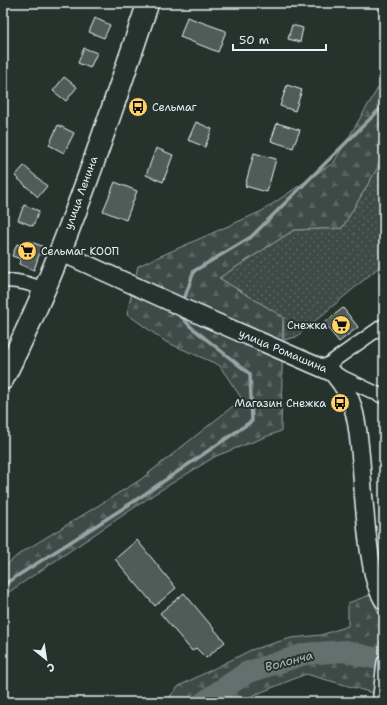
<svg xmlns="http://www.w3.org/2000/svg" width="387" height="705" font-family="'Shantell Sans',sans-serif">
<defs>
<pattern id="grass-dots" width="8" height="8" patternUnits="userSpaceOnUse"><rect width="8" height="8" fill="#3e4b47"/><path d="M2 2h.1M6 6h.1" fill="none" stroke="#5a6562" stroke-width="1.8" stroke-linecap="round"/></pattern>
<pattern id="forest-firs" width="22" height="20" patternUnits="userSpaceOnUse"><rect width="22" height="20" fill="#3e4b47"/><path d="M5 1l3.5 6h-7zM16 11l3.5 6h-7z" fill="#5a6562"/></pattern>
</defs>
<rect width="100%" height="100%" fill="#26332d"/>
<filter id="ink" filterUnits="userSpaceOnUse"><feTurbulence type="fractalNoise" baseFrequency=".025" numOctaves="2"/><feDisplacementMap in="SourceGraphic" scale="8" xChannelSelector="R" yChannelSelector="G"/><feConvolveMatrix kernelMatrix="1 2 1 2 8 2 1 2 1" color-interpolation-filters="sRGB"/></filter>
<g filter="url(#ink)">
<!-- grass -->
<path fill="url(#grass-dots)" stroke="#939ea0" d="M 384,157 L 384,263 L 296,337 L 284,340 L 283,317 L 219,278 L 294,230 L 342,228 Z"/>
<!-- forest -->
<path fill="url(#forest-firs)" stroke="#939ea0" d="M 379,3 L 384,3 L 384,73 L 379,21 Z
M 384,78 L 384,157 L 342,228 L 294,230 L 219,278 L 283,317 L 281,431 L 216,456 L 156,493 L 3,596 L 3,568 L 19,554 L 140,480 L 242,399 L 219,365 L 166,342 L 127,314 L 138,266 L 262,211 L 334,162 Z
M 370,595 L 384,624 L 384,701 L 380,695 L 306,674 L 237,702 L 165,702 L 179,686 L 251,650 L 291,638 L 321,635 L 348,626 L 348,603 Z"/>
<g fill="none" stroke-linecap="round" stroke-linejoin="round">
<!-- stream -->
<path stroke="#98a3a5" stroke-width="3.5" d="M 185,297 L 194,271 L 251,237 L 384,105
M 3,585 L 133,502 L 252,421 L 250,374 L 191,327 L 179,314"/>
<!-- river -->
<path stroke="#636f6d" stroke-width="22" d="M 204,702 L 246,673 L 305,654 L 345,651 L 364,656 L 384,660"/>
</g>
<!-- building -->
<path fill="#505c59" stroke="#e8f1f8" d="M 187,17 L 226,31 L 218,52 L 180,37 Z
M 95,18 L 110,25 L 104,38 L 89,32 Z
M 292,25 L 303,28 L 300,42 L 288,39 Z
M 84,48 L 97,53 L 90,68 L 78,63 Z
M 64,77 L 77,87 L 66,101 L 53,91 Z
M 287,85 L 302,90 L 295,111 L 280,106 Z
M 196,122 L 212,129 L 205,147 L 188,140 Z
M 277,123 L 300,130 L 293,148 L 271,141 Z
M 58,125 L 74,133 L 64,153 L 49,145 Z
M 156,148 L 173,155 L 163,182 L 146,175 Z
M 254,153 L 276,159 L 267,192 L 245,186 Z
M 24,166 L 47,186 L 38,197 L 15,176 Z
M 115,182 L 137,191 L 126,220 L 103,211 Z
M 24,205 L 39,211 L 33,226 L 18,220 Z
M 28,241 L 42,246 L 34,270 L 19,264 L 21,259 L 12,256 L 17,244 L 25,247 Z
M 343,308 L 358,327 L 339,342 L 324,323 Z
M 137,540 L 176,588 L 155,606 L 115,559 Z
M 184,593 L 225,642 L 206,658 L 196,648 L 192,651 L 160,613 Z"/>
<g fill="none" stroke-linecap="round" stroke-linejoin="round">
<!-- minor casing -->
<g stroke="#e8f1f8" stroke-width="16">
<path id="minor" d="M 3,281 C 18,280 30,284 44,289
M 323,368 L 384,325
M 333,373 L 384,397
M 384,662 L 380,695 L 384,701"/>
</g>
<!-- tertiary casing -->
<g stroke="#e8f1f8" stroke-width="20">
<path id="tertiary" d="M 60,252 L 188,310 L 333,373 C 338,379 343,386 347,393 C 357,410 359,441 361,461 C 363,491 365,520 369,549 C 372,567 374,586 384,601"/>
</g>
<!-- primary casing -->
<g stroke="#e8f1f8" stroke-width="24">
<path id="primary" d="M 3,379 C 64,259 105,130 148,3"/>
</g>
<!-- minor -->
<use href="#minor" stroke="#26332d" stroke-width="13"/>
<!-- tertiary -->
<use href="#tertiary" stroke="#26332d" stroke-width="17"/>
<!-- primary -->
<use href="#primary" stroke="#26332d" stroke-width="21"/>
</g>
</g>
<!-- icons -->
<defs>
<g id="bus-disc" transform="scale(1)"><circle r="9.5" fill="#ffd166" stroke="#26332d"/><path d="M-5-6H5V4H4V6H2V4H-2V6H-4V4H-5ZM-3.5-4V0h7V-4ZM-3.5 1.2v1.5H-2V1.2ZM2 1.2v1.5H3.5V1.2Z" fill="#111"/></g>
<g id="supermarket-disc" transform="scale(1)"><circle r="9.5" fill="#ffd166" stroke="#26332d"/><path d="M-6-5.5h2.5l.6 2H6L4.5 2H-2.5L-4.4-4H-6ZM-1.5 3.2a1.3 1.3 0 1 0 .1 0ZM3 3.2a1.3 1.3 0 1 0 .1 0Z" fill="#111"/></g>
</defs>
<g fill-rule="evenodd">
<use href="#bus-disc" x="138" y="107"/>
<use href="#supermarket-disc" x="27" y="251"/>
<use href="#supermarket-disc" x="341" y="325"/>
<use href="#bus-disc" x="340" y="403"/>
</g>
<g text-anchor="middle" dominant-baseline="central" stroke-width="4" stroke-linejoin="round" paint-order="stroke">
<!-- poi labels -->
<g font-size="11" fill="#e8f1f8" stroke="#26332d" text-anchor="start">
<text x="152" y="107">Сельмаг</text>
<text x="41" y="251">Сельмаг КООП</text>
<text x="327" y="325" text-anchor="end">Снежка</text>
<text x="326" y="403" text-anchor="end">Магазин Снежка</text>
</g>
<!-- street labels -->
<g font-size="11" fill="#e8f1f8" stroke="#26332d">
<text transform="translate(81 193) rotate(-70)">улица Ленина</text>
<text transform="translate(283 351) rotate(23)">улица Ромашина</text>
</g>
<!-- water labels -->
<g font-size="12" font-style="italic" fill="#b3bdc0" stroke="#26332d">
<text transform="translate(289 661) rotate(-15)">Волонча</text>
</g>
</g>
<!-- margin -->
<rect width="387" height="705" fill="none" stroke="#26332d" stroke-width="16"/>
<rect x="8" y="8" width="371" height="689" fill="none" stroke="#e8f1f8" stroke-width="1.5" filter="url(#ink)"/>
<!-- north arrow -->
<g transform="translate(46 659) rotate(150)" stroke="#26332d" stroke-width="3" paint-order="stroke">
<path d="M0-3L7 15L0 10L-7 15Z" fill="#e8f1f8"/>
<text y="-6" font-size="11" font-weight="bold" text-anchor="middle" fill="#e8f1f8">С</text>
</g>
<!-- scale -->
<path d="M233 44v6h93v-6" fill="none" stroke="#e8f1f8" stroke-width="2"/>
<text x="239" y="44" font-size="12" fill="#e8f1f8" stroke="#26332d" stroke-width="3" paint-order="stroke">50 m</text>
</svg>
